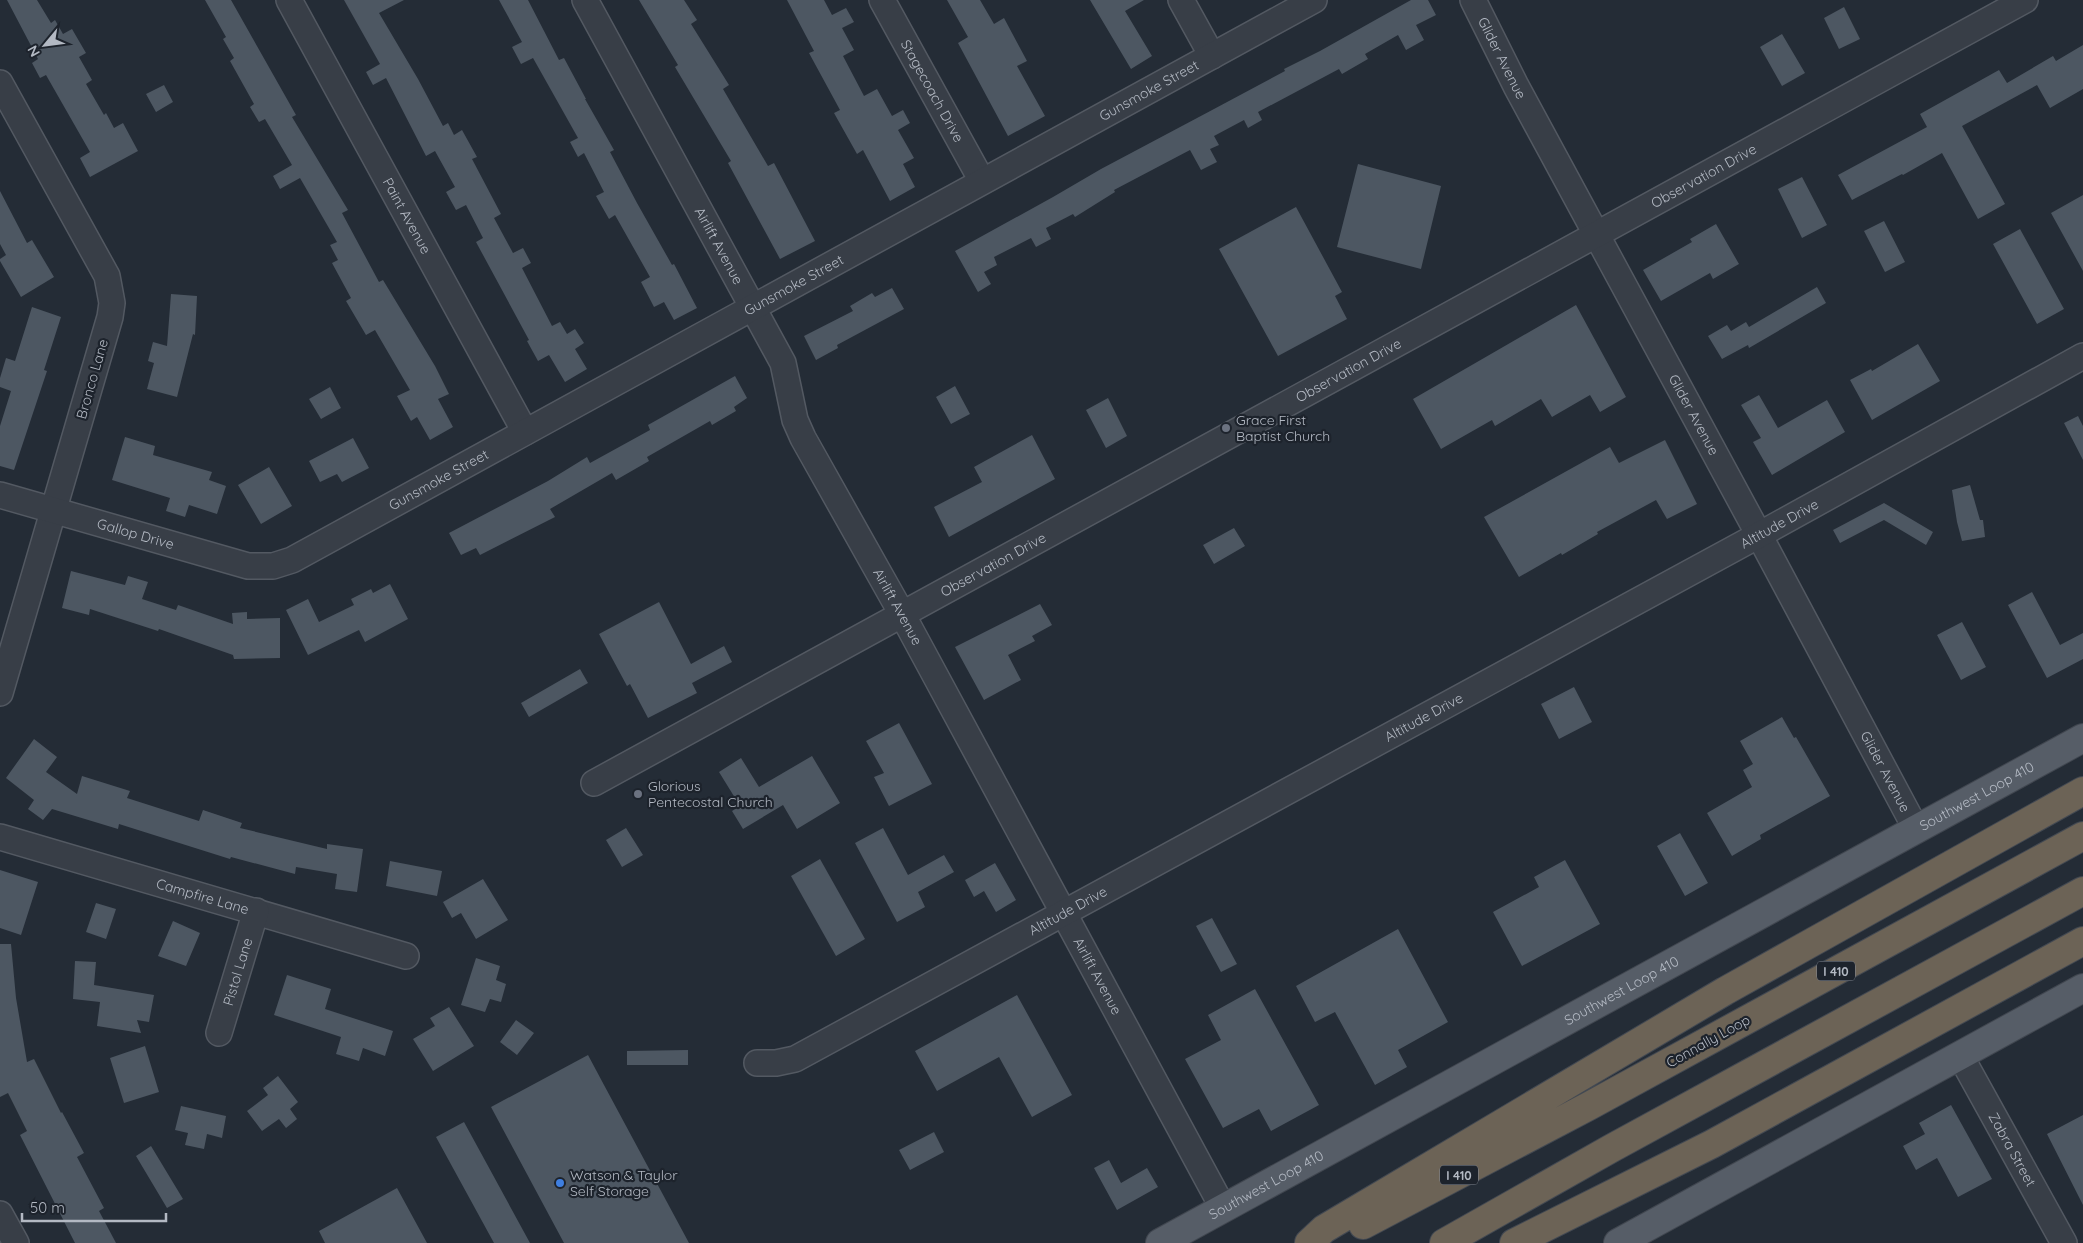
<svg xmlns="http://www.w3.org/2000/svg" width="2083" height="1243" font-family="Quicksand,sans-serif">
<rect width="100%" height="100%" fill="#242c36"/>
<!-- building -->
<path fill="#4d5762" d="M 7,0 L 37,0 L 51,23 L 55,20 L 63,34 L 72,29 L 86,53 L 79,57 L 92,80 L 86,84 L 104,115 L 106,113 L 114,128 L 123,123 L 138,151 L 90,177 L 80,158 L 90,152 L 46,75 L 40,78 L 32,63 L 38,59 Z
M 205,0 L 231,0 L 296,115 L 292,117 L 348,210 L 342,213 L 379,282 L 383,280 L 435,366 L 449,394 L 438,399 L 453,427 L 430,440 L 417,417 L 411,421 L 397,396 L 410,390 L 375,330 L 366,335 L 346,301 L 351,298 L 332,263 L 338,260 L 330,245 L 337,242 L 300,178 L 280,189 L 273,176 L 292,165 L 265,119 L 259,122 L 250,107 L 254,104 L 230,61 L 234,58 L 223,39 L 226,37 Z
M 344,0 L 404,0 L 379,13 L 418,79 L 443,126 L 448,123 L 454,135 L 462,130 L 477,157 L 472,159 L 501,214 L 494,218 L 513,253 L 523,248 L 531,263 L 522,268 L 552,326 L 560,322 L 567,334 L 575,329 L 584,343 L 575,349 L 587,369 L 565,382 L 549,355 L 538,361 L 527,341 L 529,340 L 476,242 L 483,238 L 466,205 L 456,210 L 446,192 L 455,187 L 435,151 L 426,156 L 386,78 L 373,85 L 366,72 L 380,64 Z
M 499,0 L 528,0 L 559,60 L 564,58 L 586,99 L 585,99 L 614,150 L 610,152 L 637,203 L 672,265 L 674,264 L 697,308 L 674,320 L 664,302 L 654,307 L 641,282 L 650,277 L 615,215 L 609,219 L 596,196 L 604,192 L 584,153 L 578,157 L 570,142 L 578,138 L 533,58 L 521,64 L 512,47 L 522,42 Z
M 639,0 L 684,0 L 697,20 L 691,24 L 729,85 L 723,89 L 768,166 L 774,163 L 815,241 L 780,259 L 728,163 L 731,161 L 675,67 L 678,65 Z
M 787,0 L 824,0 L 832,15 L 846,8 L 854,22 L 842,28 L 854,50 L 843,56 L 864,96 L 877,89 L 892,116 L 903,110 L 910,123 L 898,130 L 914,158 L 903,164 L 915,187 L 890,201 L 863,150 L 857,154 L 834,113 L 840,110 L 809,53 L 814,51 Z
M 947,0 L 980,0 L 994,24 L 1004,18 L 1027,61 L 1017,66 L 1045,116 L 1008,136 L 958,43 L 968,37 Z
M 1090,0 L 1144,0 L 1125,11 L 1152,56 L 1131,69 Z
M 1411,0 L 1428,0 L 1436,15 L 1416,25 L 1424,40 L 1406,50 L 1398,35 L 1365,54 L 1368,59 L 1342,74 L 1339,69 L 1258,112 L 1262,120 L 1248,128 L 1244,120 L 1214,136 L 1219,145 L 1210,149 L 1217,162 L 1201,170 L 1190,150 L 1114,190 L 1115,192 L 1075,217 L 1073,214 L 1046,228 L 1051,239 L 1036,247 L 1031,238 L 994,257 L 997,265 L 984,272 L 991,284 L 978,292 L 955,251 L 1053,197 L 1101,169 L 1214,109 L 1285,71 L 1284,69 L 1320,51 Z
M 1844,7 L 1860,39 L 1839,49 L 1824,18 Z
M 1782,34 L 1805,73 L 1782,86 L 1760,47 Z
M 2083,45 L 2083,89 L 2050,108 L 2037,85 L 1962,126 L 2005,204 L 1978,219 L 1942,153 L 1903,175 L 1902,174 L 1852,200 L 1838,175 L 1927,127 L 1920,114 L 1999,70 L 2007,83 L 2053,56 L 2056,61 Z
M 164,85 L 173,102 L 156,112 L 146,94 Z
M 1358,164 L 1441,186 L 1421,269 L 1337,247 Z
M 1802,177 L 1827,225 L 1802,238 L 1778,189 Z
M 0,191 L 27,243 L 32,240 L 54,277 L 21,297 L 0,261 L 0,259 L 6,255 L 0,244 Z
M 2083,195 L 2083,271 L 2051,213 Z
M 1296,207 L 1342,292 L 1335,296 L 1347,319 L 1278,356 L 1219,249 Z
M 1884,221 L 1905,262 L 1885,272 L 1864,231 Z
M 1716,224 L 1739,264 L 1713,279 L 1710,273 L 1661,301 L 1643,270 L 1692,242 L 1690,239 Z
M 2020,229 L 2064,309 L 2037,324 L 1993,244 Z
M 1817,287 L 1826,303 L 1749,348 L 1748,345 L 1722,359 L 1708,336 L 1727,325 L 1731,331 L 1746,322 L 1749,327 Z
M 892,288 L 904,309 L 837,345 L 838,348 L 816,360 L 804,336 L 853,311 L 850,306 L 872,293 L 875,297 Z
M 171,294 L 197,296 L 195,335 L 193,334 L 177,397 L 147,389 L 154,363 L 148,361 L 153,342 L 167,346 Z
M 1576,305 L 1626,397 L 1600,412 L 1590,395 L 1552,417 L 1541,399 L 1495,426 L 1492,420 L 1441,449 L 1413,399 Z
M 32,307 L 61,317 L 44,370 L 47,371 L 14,470 L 0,466 L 0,426 L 11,391 L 0,387 L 0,378 L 6,358 L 15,361 Z
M 1918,344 L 1940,381 L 1872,420 L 1850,380 L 1871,369 L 1872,371 Z
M 735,376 L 747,398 L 734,407 L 736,411 L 712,425 L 710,421 L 647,457 L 649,461 L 616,480 L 612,473 L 550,509 L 555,517 L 480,555 L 476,548 L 461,555 L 449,533 L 548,481 L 587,457 L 590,463 L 650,430 L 648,425 Z
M 955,386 L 970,414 L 951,424 L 936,397 Z
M 330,387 L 341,408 L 321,419 L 309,399 Z
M 1759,395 L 1778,428 L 1827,400 L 1845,432 L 1772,475 L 1753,442 L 1761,438 L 1741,405 Z
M 1108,398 L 1127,436 L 1106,448 L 1086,410 Z
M 2078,416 L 2083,426 L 2083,460 L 2064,423 Z
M 1032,435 L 1055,479 L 949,537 L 934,507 L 982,482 L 974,467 Z
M 125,437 L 155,446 L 153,455 L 212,472 L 209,480 L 226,486 L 217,514 L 189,505 L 185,517 L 166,511 L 170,498 L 112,480 Z
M 353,438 L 369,468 L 342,482 L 337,474 L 320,482 L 309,461 Z
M 1665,440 L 1697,504 L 1667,519 L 1656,500 L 1597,532 L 1598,534 L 1562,555 L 1561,553 L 1519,577 L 1484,517 L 1610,447 L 1619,463 Z
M 269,467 L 292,506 L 261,524 L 238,485 Z
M 1970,485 L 1980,520 L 1983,520 L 1985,537 L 1962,541 L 1957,522 L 1952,490 Z
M 1884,503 L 1933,532 L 1926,545 L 1884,520 L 1840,543 L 1833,530 Z
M 1234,528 L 1245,546 L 1214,564 L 1203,545 Z
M 71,571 L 125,585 L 128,576 L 148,582 L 142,599 L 176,610 L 178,605 L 233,624 L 232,613 L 247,612 L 247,619 L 280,618 L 280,658 L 234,659 L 233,655 L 159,629 L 158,631 L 90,609 L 89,615 L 62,608 Z
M 390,584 L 408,619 L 365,642 L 359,630 L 308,655 L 286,610 L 308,599 L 319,622 L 354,605 L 351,599 L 371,589 L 373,593 Z
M 2032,592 L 2060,645 L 2083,633 L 2083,659 L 2047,678 L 2008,605 Z
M 659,602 L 691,664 L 724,646 L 732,662 L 692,683 L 697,693 L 648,718 L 630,684 L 627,686 L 599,634 Z
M 1040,604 L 1052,625 L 1032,636 L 1035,641 L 1008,655 L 1021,680 L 984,700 L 955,647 Z
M 1962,622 L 1986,667 L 1961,680 L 1937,635 Z
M 580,669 L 588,683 L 529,717 L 521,703 Z
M 1574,687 L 1592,722 L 1559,739 L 1541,704 Z
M 1782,717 L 1794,738 L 1796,737 L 1830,796 L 1760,835 L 1761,839 L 1732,856 L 1707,813 L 1752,787 L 1743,770 L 1753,764 L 1740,741 Z
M 899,723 L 932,784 L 889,806 L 874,777 L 884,773 L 866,741 Z
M 34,739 L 57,757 L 46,772 L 77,794 L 82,776 L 130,791 L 127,798 L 199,821 L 203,810 L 242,823 L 240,828 L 327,849 L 327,844 L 363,849 L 357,892 L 335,889 L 337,874 L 296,867 L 295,874 L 231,857 L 230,859 L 119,824 L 118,829 L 52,809 L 43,820 L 28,809 L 34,800 L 6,778 Z
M 812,756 L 840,803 L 797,829 L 783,805 L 743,829 L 732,811 L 740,806 L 719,772 L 741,758 L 759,787 Z
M 626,828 L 643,855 L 622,867 L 606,840 Z
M 883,828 L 908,875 L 944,855 L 954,872 L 918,892 L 925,907 L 897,922 L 855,843 Z
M 1680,833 L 1708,883 L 1685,896 L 1657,846 Z
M 820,859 L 865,939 L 836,956 L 791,876 Z
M 1565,860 L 1600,924 L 1522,966 L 1493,912 L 1539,887 L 1534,877 Z
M 390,861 L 442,871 L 437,896 L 386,886 Z
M 995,863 L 1016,900 L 996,912 L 984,891 L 974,897 L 965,880 Z
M 0,870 L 38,882 L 21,935 L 0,928 Z
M 483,879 L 508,920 L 476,939 L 461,913 L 452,918 L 443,902 Z
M 96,903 L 116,909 L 106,939 L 86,932 Z
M 1212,918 L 1237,964 L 1221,972 L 1196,926 Z
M 173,921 L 200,933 L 186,966 L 158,956 Z
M 1398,929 L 1448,1022 L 1398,1050 L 1407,1067 L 1375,1085 L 1335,1012 L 1315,1022 L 1296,986 Z
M 0,944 L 11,944 L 16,998 L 27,1062 L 34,1059 L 61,1113 L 62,1112 L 84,1153 L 77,1157 L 104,1208 L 99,1211 L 116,1243 L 75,1243 L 20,1135 L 27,1131 L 8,1093 L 0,1097 Z
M 476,958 L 500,966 L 496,980 L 506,984 L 501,1002 L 490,999 L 485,1012 L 461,1005 Z
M 75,961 L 96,962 L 94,985 L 154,995 L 149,1022 L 137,1020 L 141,1033 L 97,1026 L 100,1002 L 73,999 Z
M 287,975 L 331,989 L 325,1009 L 393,1031 L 385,1056 L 363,1048 L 359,1061 L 336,1054 L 341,1037 L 274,1015 Z
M 1255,989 L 1319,1105 L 1271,1131 L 1259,1109 L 1223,1128 L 1185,1059 L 1221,1040 L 1208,1015 Z
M 1017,995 L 1072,1095 L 1032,1117 L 999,1057 L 937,1091 L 915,1051 Z
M 449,1007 L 474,1046 L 433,1071 L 413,1039 L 435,1026 L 430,1018 Z
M 516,1020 L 534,1033 L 517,1055 L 500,1042 Z
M 145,1046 L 159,1092 L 124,1103 L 110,1058 Z
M 688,1050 L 688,1065 L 627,1065 L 627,1051 Z
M 588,1055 L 604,1085 L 689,1243 L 564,1243 L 491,1107 Z
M 278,1076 L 298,1102 L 290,1109 L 297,1119 L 286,1128 L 279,1119 L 262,1131 L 247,1111 L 268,1095 L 263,1088 Z
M 1951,1105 L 1992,1179 L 1958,1197 L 1937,1158 L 1916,1170 L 1903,1146 L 1925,1134 L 1919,1123 Z
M 181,1106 L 226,1116 L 222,1138 L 207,1134 L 204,1149 L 185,1145 L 188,1133 L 175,1130 Z
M 2083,1115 L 2083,1205 L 2047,1134 Z
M 464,1122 L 530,1243 L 494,1243 L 436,1137 Z
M 934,1132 L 944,1152 L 910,1170 L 899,1150 Z
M 151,1146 L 183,1199 L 167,1208 L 136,1156 Z
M 1109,1160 L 1121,1183 L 1147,1168 L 1158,1187 L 1117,1210 L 1094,1168 Z
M 397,1188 L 427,1243 L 325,1243 L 319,1231 Z"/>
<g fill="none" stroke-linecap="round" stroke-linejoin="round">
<!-- minor casing -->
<g stroke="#535962" stroke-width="28">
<g id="minor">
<path id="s1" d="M 289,0 L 525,432"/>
<path id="s2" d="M 585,0 L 783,363 L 795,420 L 803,438 L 902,614 L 1223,1208"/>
<path id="s3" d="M 882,0 L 982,181"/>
<path d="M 1181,0 L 1212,56"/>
<path id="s4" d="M 1473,0 L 1516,86 L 1759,535 L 1916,829"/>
<path d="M 0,83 L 107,276 L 112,303 L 110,317 L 0,693"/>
<path id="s5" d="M 0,495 L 248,566 L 273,566 L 292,560 L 1314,0"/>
<path id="s6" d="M 594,783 L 2025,0"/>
<path id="s7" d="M 0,837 L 406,956"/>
<path id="s8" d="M 219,1033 L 256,911"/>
<path id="s9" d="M 1960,1055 L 2064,1243"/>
<path id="s10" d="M 757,1063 L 776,1063 L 795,1059 L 1759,535 L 2083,356"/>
<path d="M 0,1214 L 16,1243"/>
</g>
</g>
<!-- major casing -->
<g stroke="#414750" stroke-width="30">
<g id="major">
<path id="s11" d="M 1160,1243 L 2083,738"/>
<path d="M 1618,1243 L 2083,988"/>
</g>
</g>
<!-- highway casing -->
<g stroke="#434952" stroke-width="30">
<path id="highway" d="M 1363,1225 L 1589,1106 L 2083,836
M 1309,1243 L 1324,1229 L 1725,991 L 2083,791
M 1444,1243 L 1612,1148 L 2083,891
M 1514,1243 L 1712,1144 L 2083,941"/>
</g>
<!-- minor -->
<use href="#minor" stroke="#383e47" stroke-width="25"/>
<!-- major -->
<use href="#major" stroke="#565d67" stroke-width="28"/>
<!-- highway -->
<use href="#highway" stroke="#6c6356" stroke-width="28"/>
</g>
<!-- markers -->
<g fill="#6b7280" stroke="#1d232c" stroke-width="2">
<circle cx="1226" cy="428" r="5"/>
<circle cx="638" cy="794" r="5"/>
</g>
<circle fill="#3f7fe0" stroke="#1d232c" stroke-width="2" cx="560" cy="1183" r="5"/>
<g text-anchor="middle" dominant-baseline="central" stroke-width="4.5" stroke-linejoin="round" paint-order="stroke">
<!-- shield labels -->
<g fill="#1d232c" stroke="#868c96" stroke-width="1">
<rect x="1817" y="961.5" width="38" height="19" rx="4"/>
<rect x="1440" y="1165.5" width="38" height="19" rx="4"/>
</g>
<g font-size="12" font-weight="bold" fill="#b3b9c3">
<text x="1836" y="971">I 410</text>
<text x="1459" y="1175">I 410</text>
</g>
<!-- street labels -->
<g font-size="14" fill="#b3b9c3" stroke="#1d232c">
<text stroke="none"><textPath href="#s4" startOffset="65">Glider Avenue</textPath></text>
<text stroke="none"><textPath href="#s5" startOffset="1280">Gunsmoke Street</textPath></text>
<text stroke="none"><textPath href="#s3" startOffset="104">Stagecoach Drive</textPath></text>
<text stroke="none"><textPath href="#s6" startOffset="1265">Observation Drive</textPath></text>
<text stroke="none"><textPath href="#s1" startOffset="246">Paint Avenue</textPath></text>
<text stroke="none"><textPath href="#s2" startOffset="280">Airlift Avenue</textPath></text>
<text stroke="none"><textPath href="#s5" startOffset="875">Gunsmoke Street</textPath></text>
<text stroke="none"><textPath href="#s6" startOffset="860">Observation Drive</textPath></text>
<text transform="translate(92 379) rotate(-74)">Bronco Lane</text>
<text stroke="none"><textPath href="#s4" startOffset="470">Glider Avenue</textPath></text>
<text stroke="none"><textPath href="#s5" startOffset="470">Gunsmoke Street</textPath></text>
<text stroke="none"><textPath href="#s10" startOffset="1159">Altitude Drive</textPath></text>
<text stroke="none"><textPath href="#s5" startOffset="141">Gallop Drive</textPath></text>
<text stroke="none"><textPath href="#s6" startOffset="455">Observation Drive</textPath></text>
<text stroke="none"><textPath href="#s2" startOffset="685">Airlift Avenue</textPath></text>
<text stroke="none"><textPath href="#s10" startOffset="754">Altitude Drive</textPath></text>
<text stroke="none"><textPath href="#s4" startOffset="875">Glider Avenue</textPath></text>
<text stroke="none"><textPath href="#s11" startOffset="931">Southwest Loop 410</textPath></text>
<text stroke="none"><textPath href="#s7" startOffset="211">Campfire Lane</textPath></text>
<text stroke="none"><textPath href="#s10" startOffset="349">Altitude Drive</textPath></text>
<text stroke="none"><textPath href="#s8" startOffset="64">Pistol Lane</textPath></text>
<text stroke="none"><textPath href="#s2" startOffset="1105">Airlift Avenue</textPath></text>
<text stroke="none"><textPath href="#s11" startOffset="526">Southwest Loop 410</textPath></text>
<text transform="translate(1708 1041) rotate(-29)">Connally Loop</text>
<text stroke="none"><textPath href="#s9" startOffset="108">Zabra Street</textPath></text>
<text stroke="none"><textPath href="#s11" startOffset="121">Southwest Loop 410</textPath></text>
</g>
<!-- poi labels -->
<g font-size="14" fill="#b3b9c3" stroke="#1d232c" text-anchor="start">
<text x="1236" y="420">Grace First<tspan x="1236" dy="16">Baptist Church</tspan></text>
<text x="648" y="786">Glorious<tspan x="648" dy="16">Pentecostal Church</tspan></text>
<text x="570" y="1175">Watson &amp; Taylor<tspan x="570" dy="16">Self Storage</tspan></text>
</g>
</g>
<!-- north arrow -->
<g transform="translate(45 45) rotate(241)" stroke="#1d232c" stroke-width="4" paint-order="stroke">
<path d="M0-4L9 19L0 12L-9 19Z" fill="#b3b9c3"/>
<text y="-8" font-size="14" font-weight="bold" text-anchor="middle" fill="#b3b9c3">N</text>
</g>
<!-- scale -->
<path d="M22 1213v8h144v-8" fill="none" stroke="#b3b9c3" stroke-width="2.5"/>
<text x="30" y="1213" font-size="15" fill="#b3b9c3" stroke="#1d232c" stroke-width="4" paint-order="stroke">50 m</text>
</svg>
